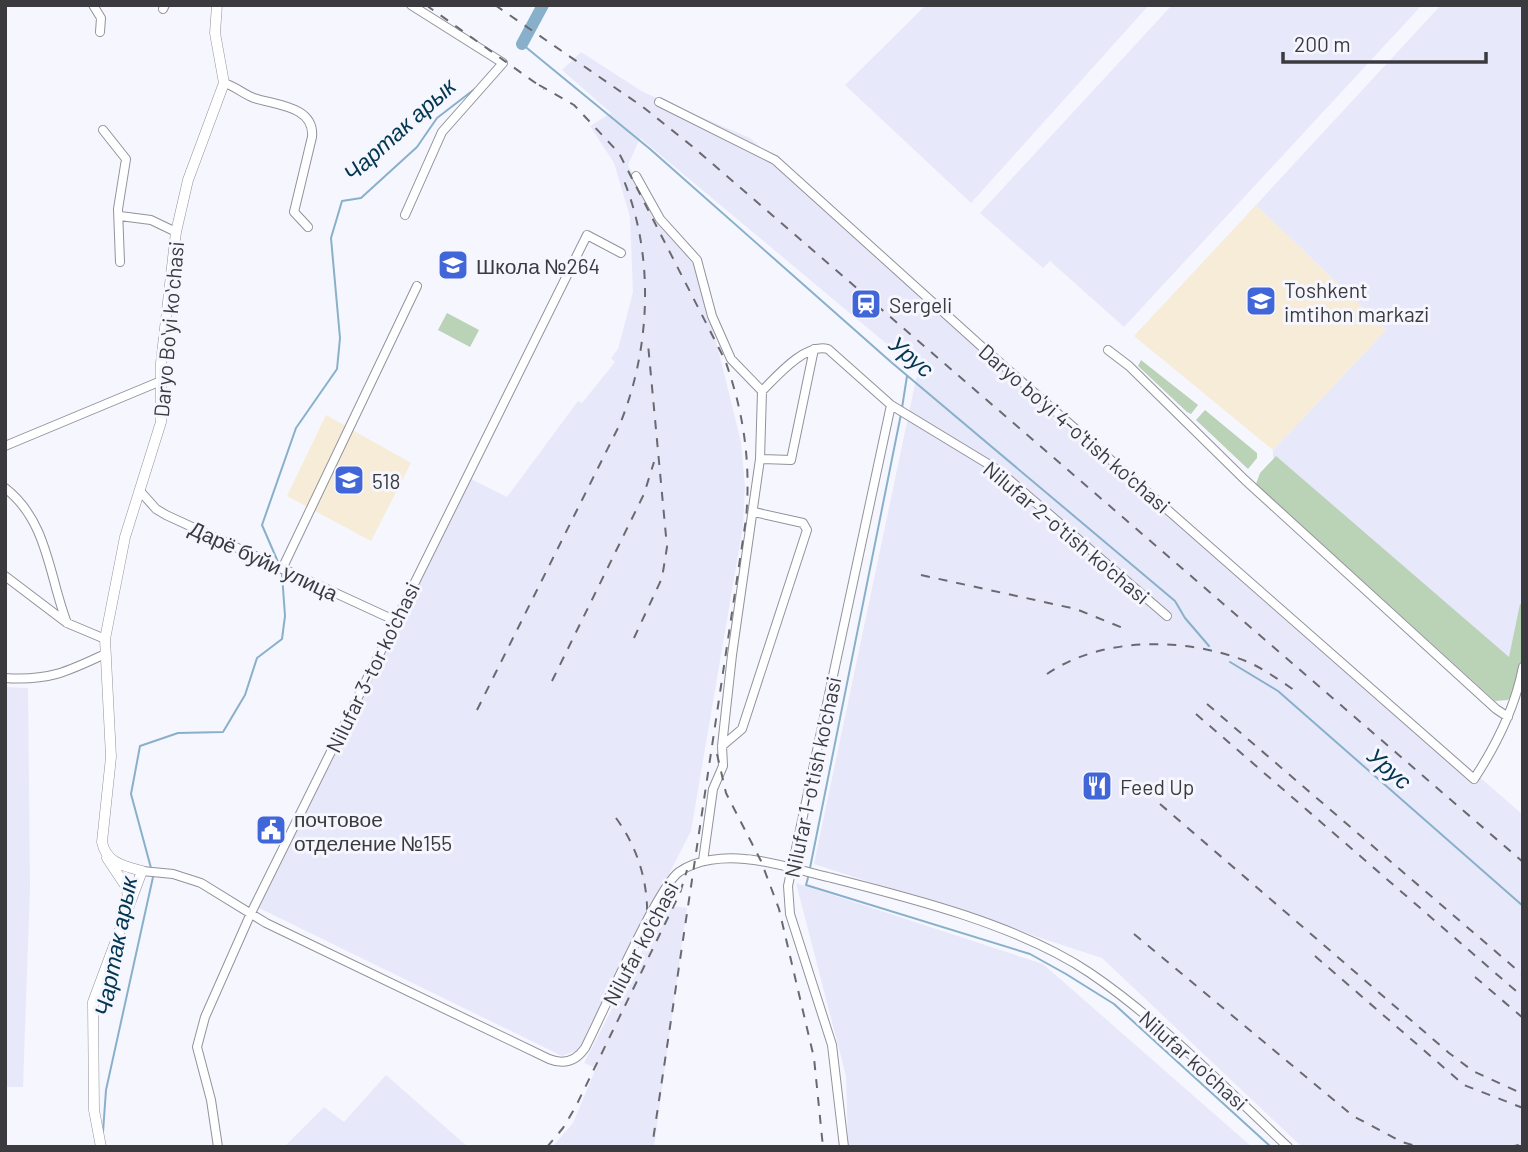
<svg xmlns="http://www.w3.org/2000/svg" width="1528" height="1152" font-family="Barlow,sans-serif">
<rect width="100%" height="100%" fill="#f6f6ff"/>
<!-- built -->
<path fill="#e8e8fb" d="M 926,5 L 1149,5 L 971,203 L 845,85 Z
M 1172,5 L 1422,5 L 1124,327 L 1050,261 L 1043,268 L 980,213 Z
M 1441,5 L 1523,5 L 1523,600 L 1510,662 L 1273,458 L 1273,450 L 1386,330 L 1256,205 Z
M 581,52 L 643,92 L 750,138 L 1523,815 L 1523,1147 L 1302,1147 L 1102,958 L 814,864 L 918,370 L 640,138 L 628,165 L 659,222 L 697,264 L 741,442 L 745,487 L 743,526 L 691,831 L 580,1049 L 562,1056 L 259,908 L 471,479 L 507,497 L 578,401 L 582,403 L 615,362 L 611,358 L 618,349 L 633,292 L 630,217 L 614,163 L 590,126 L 611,113 L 562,70 Z
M 5,687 L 28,688 L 30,887 L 23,1087 L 5,1087 Z
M 796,883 L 1043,964 L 1252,1147 L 848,1147 L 846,1076 Z
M 666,905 L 687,908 L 654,1147 L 552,1147 L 573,1123 L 596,1068 L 584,1063 Z
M 386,1075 L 468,1147 L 284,1147 L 324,1107 L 344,1122 Z"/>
<!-- education -->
<path fill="#f6ecd7" d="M 1256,205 L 1386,330 L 1273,450 L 1134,336 Z
M 326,415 L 411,463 L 371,541 L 287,496 Z"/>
<!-- green -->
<path fill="#bad2b5" d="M 447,313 L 479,330 L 470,347 L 438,330 Z
M 1141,360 L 1198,405 L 1191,414 L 1187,412 L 1138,366 Z
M 1205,410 L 1257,453 L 1257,458 L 1248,469 L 1196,420 Z
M 1276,456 L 1509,657 L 1520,604 L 1523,606 C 1523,634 1527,678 1508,700 L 1495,701 L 1256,484 L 1260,473 Z"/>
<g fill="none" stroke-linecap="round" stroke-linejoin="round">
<!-- stream -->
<path stroke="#89b0cb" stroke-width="2" d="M 519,47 L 522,44 L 650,149 L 891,362 L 1175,601 L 1185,618 L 1209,646
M 902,408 L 907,376
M 278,562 L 262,525 L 296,428 L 337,369 L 340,338 L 331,238 L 342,201 L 361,198 L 417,147 L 437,118 L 476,88
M 1230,662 L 1278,691 L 1523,906
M 151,868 L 131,794 L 140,746 L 178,733 L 223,732 L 245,695 L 257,658 L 282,639 L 285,616 L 282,574
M 810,868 L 901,414
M 809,874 L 806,885 L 1030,954 L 1066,974 L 1114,1004 L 1271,1147
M 103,1132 L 106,1090 L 153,877"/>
<!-- river -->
<path stroke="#89b0cb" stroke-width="12" d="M 522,44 L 543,5"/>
<!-- minor casing -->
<g stroke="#92929c" stroke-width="10">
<path id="minor" d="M 93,5 L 101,18 L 100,32
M 163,9 L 165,5
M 224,83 C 235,86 243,94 254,98 C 275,105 315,106 312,137 L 294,212 L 308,227
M 659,102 L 775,160 L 981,346 L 1474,779 C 1497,744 1515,708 1523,667
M 103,130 L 126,159 L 118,209 L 120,262
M 636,176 L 660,219 L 697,260 L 712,316 L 731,359 L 762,391 L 760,459 L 732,655 L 722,746 L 723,766 L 713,789 L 703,861
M 405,215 L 442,132 L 503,63 L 411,5
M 120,216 L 151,220 L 176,232
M 1108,350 L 1129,366 L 1245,480 L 1496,709 L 1508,717
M 762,391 C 777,376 805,343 828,349 L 891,405 L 998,470 L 1167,616
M 5,446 L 161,381
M 760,459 L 791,460 L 814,349
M 5,488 C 48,521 49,577 67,623
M 140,491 L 156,509 L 166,515 L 394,620
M 282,569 L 417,286
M 5,576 L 67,623 L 105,639
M 5,678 C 48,681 67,672 105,654
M 722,746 L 742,729 L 807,530 L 803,523 L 754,512
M 142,871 L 173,874 L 201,883 L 266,923 L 549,1059 C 564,1065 576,1061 585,1048 C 601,1017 658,886 679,872 C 697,859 724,857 745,859 C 773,861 801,871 828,877 C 911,898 1019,925 1090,973 C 1162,1022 1224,1087 1288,1147
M 218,1147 L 211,1100 L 197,1047 L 205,1017 L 251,913 L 587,235 L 621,253
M 844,1147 L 832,1045 L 790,914 L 788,886 L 891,405"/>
</g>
<!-- tertiary casing -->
<g stroke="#92929c" stroke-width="11">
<path id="tertiary" d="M 107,858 L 127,888 L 128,903
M 101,1147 L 94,1110 L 93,1002 L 142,871 C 124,866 106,863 102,842 L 111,757 L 105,639 L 125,537 L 161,422 L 161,363 L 176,232 L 188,180 L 224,83 L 215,33 L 217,5"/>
</g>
<!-- minor -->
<use href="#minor" stroke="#fff" stroke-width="8"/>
<!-- tertiary -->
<use href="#tertiary" stroke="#fff" stroke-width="10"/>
<!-- rail -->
<path stroke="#69696f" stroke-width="2" stroke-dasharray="9 9" stroke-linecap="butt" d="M 426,5 L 544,89
M 495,5 L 643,107 L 693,147 L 1523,862
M 539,85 L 574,105 L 619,153 L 725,360 C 744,413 751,463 746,519 L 652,1147
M 921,575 L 1076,609 L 1128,630
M 634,638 L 662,578 L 667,547 L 648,344
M 1047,674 C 1102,636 1187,637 1248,662 C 1264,669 1279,680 1294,690
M 552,681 L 644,494 L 654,462
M 1207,704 L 1523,975
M 477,710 L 620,424 C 651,348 655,253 622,176
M 1196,714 L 1523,997
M 717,754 L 726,793 L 761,861 L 779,909 L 814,1058 L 823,1147
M 1160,804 L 1449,1053 L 1473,1071 L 1523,1094
M 616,818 C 646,859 655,910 640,959
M 1134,934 L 1353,1116 L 1402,1142 L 1419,1147
M 1315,956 L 1464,1085 L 1523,1108
M 1475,977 L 1523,1018
M 547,1147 L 563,1128 L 576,1106 L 680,893 L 687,870
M 1510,1147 L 1523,1144"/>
</g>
<!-- icons -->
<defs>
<g id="school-square" transform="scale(1.575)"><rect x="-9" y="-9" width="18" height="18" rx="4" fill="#4066d7" stroke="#f6f6ff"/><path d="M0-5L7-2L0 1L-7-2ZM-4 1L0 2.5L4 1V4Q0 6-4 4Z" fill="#fff"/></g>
<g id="station-square" transform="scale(1.575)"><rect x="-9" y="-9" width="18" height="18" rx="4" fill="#4066d7" stroke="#f6f6ff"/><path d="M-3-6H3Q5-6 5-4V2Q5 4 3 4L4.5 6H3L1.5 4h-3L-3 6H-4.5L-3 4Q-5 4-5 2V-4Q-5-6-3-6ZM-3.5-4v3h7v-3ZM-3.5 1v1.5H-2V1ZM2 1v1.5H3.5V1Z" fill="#fff"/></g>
<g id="restaurant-square" transform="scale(1.575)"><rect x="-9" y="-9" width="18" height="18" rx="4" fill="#4066d7" stroke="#f6f6ff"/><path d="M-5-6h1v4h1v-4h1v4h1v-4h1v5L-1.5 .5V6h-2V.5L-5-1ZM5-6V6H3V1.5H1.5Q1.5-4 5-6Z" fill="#fff"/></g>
<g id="civic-square" transform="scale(1.575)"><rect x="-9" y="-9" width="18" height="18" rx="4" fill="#4066d7" stroke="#f6f6ff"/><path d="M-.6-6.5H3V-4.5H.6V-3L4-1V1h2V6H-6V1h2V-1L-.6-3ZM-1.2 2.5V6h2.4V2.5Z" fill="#fff"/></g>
</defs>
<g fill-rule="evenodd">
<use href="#school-square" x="453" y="265"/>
<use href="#school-square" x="1261" y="301"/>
<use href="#station-square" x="866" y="304"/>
<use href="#school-square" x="349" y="480"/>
<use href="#restaurant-square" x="1097" y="786"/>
<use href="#civic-square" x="271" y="830"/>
</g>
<g text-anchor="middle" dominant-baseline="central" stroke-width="6" stroke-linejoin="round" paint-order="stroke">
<!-- poi labels -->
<g font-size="21" fill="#3a3a3f" stroke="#f6f6ff" text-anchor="start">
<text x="476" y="265">Школа №264</text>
<text x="1284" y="289">Toshkent<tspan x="1284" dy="24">imtihon markazi</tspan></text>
<text x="889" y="304">Sergeli</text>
<text x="372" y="480">518</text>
<text x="1120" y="786">Feed Up</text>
<text x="294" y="818">почтовое<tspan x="294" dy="24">отделение №155</tspan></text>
</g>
<!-- street labels -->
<g font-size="21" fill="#3a3a3f" stroke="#f6f6ff">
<text transform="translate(168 329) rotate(-85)">Daryo Boʻyi koʻchasi</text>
<text transform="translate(1075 428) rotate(41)">Daryo bo'yi 4-o'tish ko'chasi</text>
<text transform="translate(1067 532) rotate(40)">Nilufar 2-o'tish ko'chasi</text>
<text transform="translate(264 560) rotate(25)">Дарё буйи улица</text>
<text transform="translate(372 667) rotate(-64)">Nilufar 3-tor ko'chasi</text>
<text transform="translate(812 777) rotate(-78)">Nilufar 1-o'tish ko'chasi</text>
<text transform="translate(640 943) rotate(-62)">Nilufar ko'chasi</text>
<text transform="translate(1194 1060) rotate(42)">Nilufar ko'chasi</text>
</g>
<!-- water labels -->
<g font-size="23" font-style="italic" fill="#023651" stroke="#f6f6ff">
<text transform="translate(399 129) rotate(-42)">Чартак арык</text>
<text transform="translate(912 356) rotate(40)">Урус</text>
<text transform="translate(1390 768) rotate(41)">Урус</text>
<text transform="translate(115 946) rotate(-79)">Чартак арык</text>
</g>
</g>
<!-- border -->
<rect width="1528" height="1152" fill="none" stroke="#3a3a3f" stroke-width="14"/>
<!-- scale -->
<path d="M1283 52v10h203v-10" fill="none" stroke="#3a3a3f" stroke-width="3.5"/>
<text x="1294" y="52" font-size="21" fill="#3a3a3f" stroke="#f6f6ff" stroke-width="5" paint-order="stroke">200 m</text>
</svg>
